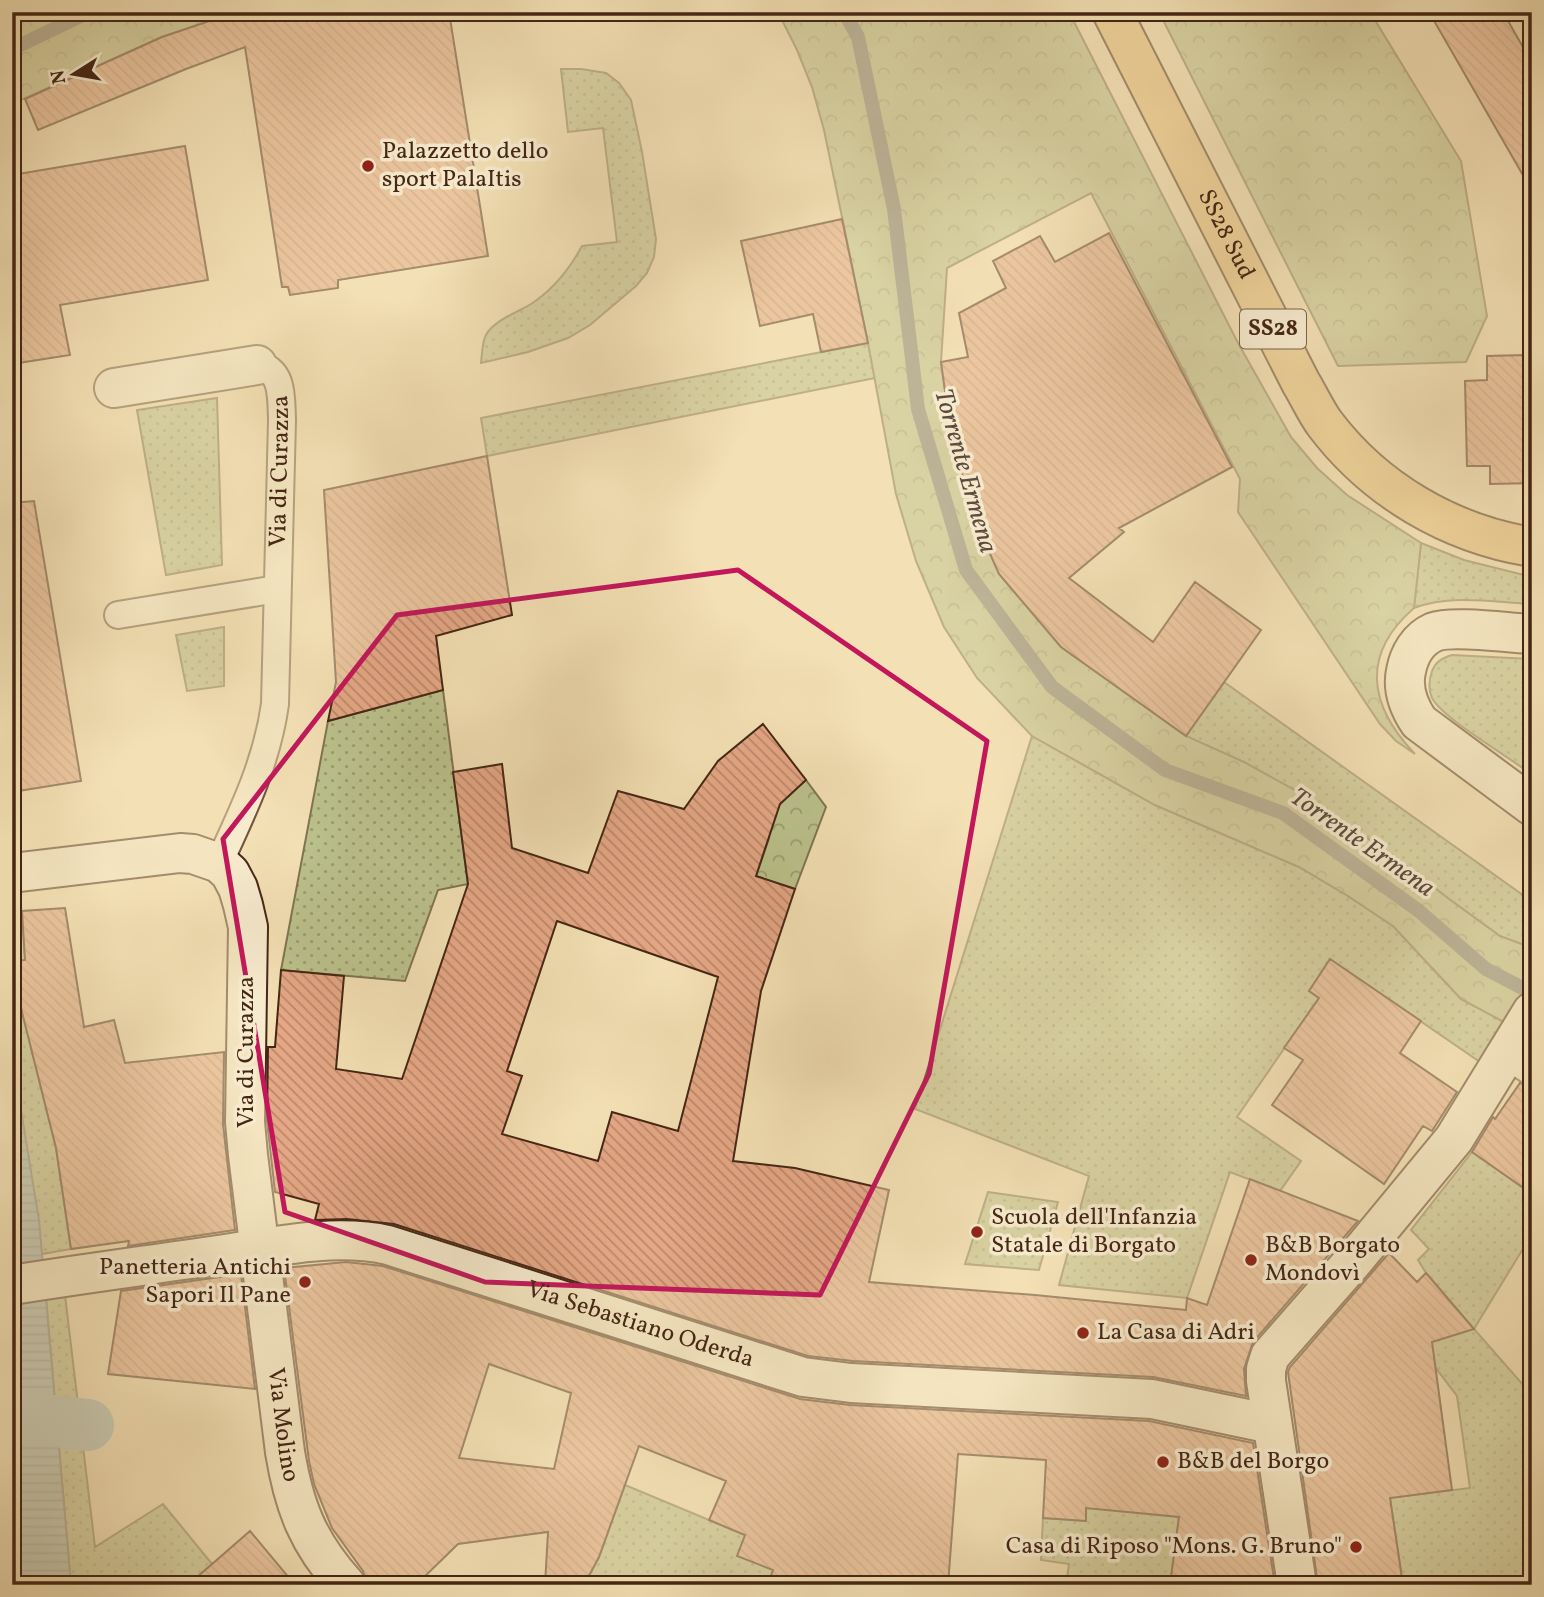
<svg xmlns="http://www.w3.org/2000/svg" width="1544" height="1597" font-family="Vollkorn,serif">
<defs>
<pattern id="green-dots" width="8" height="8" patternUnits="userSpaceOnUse" patternTransform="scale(1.75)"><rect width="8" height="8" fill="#bbc28c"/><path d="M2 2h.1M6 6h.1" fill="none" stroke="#9a9d71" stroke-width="1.8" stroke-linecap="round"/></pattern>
<pattern id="forest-crowns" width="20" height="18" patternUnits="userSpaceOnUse" patternTransform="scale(1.75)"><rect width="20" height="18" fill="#bbc28c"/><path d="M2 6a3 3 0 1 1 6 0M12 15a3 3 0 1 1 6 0" fill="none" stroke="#9a9d71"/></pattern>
<pattern id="water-rules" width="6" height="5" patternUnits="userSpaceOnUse" patternTransform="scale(1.75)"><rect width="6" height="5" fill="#a0bab8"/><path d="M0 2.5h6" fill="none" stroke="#849794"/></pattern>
<pattern id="building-back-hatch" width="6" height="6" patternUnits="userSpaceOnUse" patternTransform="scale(1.75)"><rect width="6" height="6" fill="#e5a785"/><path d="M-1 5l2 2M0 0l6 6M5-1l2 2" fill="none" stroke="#bb886c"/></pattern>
</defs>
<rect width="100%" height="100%" fill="#f3e0b4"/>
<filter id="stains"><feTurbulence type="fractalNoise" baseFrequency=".00286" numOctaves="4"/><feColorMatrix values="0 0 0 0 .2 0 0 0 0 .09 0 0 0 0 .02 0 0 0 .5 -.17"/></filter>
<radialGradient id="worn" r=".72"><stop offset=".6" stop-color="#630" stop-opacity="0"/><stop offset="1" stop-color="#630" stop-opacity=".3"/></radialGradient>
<!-- green -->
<path fill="url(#green-dots)" stroke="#807450" stroke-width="2" d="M 561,69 L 581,69 L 606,73 L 619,83 L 631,100 L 642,152 L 656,239 L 654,257 L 647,273 L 636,286 L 590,325 L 568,338 L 528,352 L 481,363 C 482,355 482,342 486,335 C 493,321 518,312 531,304 C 554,289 569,270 582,246 L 617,242 L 603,128 L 568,132 Z
M 868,343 L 875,378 L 487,456 L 481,418 Z
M 217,398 L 222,565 L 166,575 L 137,410 Z
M 1421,543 L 1464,560 L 1532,577 L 1532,604 C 1493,602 1451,594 1414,608 Z
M 224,627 L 224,686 L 187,691 L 176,635 Z
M 1452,655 L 1532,659 L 1532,775 C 1510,757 1443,719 1432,698 C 1428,689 1429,680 1432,671 C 1436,661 1443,658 1452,655 Z
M 1224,682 L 1520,893 L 1532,904 L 1532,948 L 1500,936 L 1449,899 L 1391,854 L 1300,793 L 1186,736 Z
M 443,690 L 468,884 L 438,890 L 405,981 L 281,970 L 328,721 Z
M 1032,736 L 1155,805 L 1299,867 L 1348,896 L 1393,926 L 1461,999 L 1504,1022 L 1480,1062 L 1330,959 L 1309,991 L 1319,998 L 1237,1117 L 1301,1161 L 1280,1191 L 1230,1172 L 1187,1298 L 1059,1285 L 1089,1176 L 915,1109 Z
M 22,911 L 25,960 L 12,962 L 12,912 Z
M 12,972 L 56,1148 L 71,1249 L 42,1254 L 19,1098 L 12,1071 Z
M 1472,1152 L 1532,1194 L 1532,1234 L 1474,1329 L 1532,1395 L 1532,1585 L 1403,1585 L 1390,1498 L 1470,1488 L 1457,1396 L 1419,1346 L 1473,1328 L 1426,1273 L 1418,1260 L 1429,1249 L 1411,1230 Z
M 988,1192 L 1058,1202 L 1039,1270 L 965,1264 Z
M 65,1295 L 95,1547 L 163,1504 L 212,1564 L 188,1585 L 71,1585 L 46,1297 Z
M 625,1485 L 745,1535 L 773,1570 L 768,1585 L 584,1585 L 599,1557 Z
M 1087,1496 L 1179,1517 L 1170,1585 L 1066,1585 L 1069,1564 L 1041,1560 L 1043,1518 L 1085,1521 Z"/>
<!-- forest -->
<path fill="url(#forest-crowns)" stroke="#807450" stroke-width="2" d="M 12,12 L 236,12 L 162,37 L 12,104 Z
M 778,12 L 1069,12 L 1238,343 L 1291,437 L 1317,468 L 1347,495 L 1421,543 L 1414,608 C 1361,654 1368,705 1415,754 L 1396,741 L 1380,724 L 1238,512 L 1240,479 L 1091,193 L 947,268 L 941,362 L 950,427 L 972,513 L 999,574 L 1061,647 L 1186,736 L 1244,762 L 1300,793 L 1391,854 L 1449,899 L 1500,936 L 1532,948 L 1532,1037 L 1461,999 L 1393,926 L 1348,896 L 1299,867 L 1155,805 L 1032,736 L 977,678 L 944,627 L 916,561 L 896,494 L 868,343 L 824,130 L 812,87 L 797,50 Z
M 1159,12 L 1370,12 L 1461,161 L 1487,316 L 1466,362 L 1338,366 Z
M 806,780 L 826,807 L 795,889 L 756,876 L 769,838 L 755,827 Z"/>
<!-- water -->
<path fill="url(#water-rules)" stroke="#7c7f77" stroke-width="2" d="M 12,1071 L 19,1098 L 39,1220 L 71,1585 L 12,1585 Z"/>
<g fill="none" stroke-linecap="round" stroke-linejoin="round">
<!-- stream -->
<path stroke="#7c7f77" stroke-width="14" d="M 844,12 L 858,37 L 894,209 L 918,409 L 966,570 L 1052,687 L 1165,770 L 1283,813 L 1419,911 L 1486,969 L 1532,993
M 12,49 L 89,12"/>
<!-- canal -->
<path stroke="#a0bab8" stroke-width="52" d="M 12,1416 L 88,1425"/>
</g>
<!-- building -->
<path fill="url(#building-back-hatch)" stroke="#452615" stroke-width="2" fill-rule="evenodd" d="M 236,12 L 449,12 L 488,256 L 338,280 L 338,288 L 290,295 L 288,287 L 282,287 L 245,47 L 186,69 L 38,130 L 25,99 L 162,37 Z
M 1429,12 L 1503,12 L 1532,63 L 1532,191 Z
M 185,146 L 208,280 L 60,305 L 70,355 L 12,364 L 12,175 Z
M 842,219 L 868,343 L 821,352 L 813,314 L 760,326 L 741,241 Z
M 1109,233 L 1232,467 L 1119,528 L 1124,532 L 1069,578 L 1153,642 L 1195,582 L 1261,630 L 1186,736 L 1061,647 L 999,574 L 972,513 L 950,427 L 941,362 L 968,357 L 959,313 L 1006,288 L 993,261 L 1040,236 L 1055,262 Z
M 1526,355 L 1527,403 L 1532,403 L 1532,483 L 1490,484 L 1490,466 L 1467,466 L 1465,381 L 1487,380 L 1487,356 Z
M 487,456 L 512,615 L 436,636 L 443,690 L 328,721 L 336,682 L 324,490 Z
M 34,501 L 81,781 L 12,792 L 12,503 Z
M 763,724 L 806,780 L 780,804 L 756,876 L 795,889 L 761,991 L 733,1161 L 795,1168 L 889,1190 L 869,1282 L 1035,1295 L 1186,1310 L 1187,1298 L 1207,1305 L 1250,1179 L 1358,1221 L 1253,1342 L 1244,1369 L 1246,1396 L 1153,1377 L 853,1361 L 808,1356 L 394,1224 L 347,1219 L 315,1220 L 319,1204 L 275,1192 L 267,1121 L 268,1047 L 275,1047 L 281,970 L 344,976 L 336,1069 L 402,1079 L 468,884 L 453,772 L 502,764 L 512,848 L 588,873 L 618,791 L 684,809 L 718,761 ZM 557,921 L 718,977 L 678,1131 L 612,1112 L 598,1161 L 502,1134 L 522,1076 L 507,1071 Z
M 65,908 L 84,1027 L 114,1020 L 125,1063 L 224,1052 L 223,1124 L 235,1230 L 128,1246 L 129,1241 L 71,1249 L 56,1148 L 12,972 L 12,962 L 25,960 L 22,911 Z
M 1330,959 L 1421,1021 L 1400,1053 L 1457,1092 L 1432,1131 L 1423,1126 L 1384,1184 L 1272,1105 L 1303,1060 L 1284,1048 L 1319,998 L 1309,991 Z
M 1520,1083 L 1532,1087 L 1532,1194 L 1472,1152 L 1493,1117 L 1495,1119 Z
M 1389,1253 L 1417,1282 L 1426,1273 L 1474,1329 L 1432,1342 L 1452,1490 L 1390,1498 L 1403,1585 L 1318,1585 L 1288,1372 L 1290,1367 Z
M 346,1262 L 383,1266 L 800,1399 L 850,1405 L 1149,1421 L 1253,1443 L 1275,1585 L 1170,1585 L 1179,1517 L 1086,1508 L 1086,1521 L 1043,1518 L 1046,1460 L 958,1454 L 948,1585 L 768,1585 L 773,1570 L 737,1556 L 745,1535 L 709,1520 L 726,1481 L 639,1446 L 599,1557 L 584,1585 L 545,1585 L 548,1532 L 458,1544 L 416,1585 L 367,1585 L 363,1571 L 332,1528 L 314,1484 L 309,1461 L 284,1268 ZM 489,1364 L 571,1393 L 554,1469 L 459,1458 Z
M 241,1274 L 255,1389 L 108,1374 L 121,1291 Z
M 250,1531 L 295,1585 L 188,1585 Z"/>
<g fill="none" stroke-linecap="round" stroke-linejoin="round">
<!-- lane casing -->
<g stroke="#70543d" stroke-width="30">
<g id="lane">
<path d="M 118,615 L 277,589"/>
<path id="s1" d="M 219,863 C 243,811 267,762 275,704 L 282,420 C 281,399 284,369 257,365"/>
</g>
</g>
<!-- street casing -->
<g stroke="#70543d" stroke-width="42">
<path id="street" d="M 114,388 L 257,365
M 1510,1051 L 1532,1065"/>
</g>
<!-- secondary casing -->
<g stroke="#452615" stroke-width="42">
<g id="secondary">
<path d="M 1532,634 C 1509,633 1453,625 1434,632 C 1418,639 1409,655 1406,671 C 1402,689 1409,707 1419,722 L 1532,806"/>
<path id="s2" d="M 12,873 L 180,853 L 193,854 L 219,863 L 230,873 L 238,888 L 243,905 L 248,927 L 245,1122 L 248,1155 L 285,1452 C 294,1507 308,1543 346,1585"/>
<path id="s3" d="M 12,1285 C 81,1274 150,1265 218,1255 C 273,1247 333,1233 388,1245 L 803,1377 L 851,1383 L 1152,1399 L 1271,1424"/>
<path d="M 1297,1585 L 1266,1381 L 1266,1369 L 1270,1356 L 1355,1259 L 1454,1139 L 1532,1012"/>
</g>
</g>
<!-- primary casing -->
<g stroke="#452615" stroke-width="42">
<g id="primary">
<path id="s4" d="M 1112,12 L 1301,383 C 1309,396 1316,412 1325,424 C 1375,490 1450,534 1532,547"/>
</g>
</g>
<!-- lane -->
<use href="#lane" stroke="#f7ebce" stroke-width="26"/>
<!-- street -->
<use href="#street" stroke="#f7ebce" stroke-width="38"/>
<!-- secondary -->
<use href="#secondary" stroke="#f7ebce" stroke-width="38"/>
<!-- primary -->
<use href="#primary" stroke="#eac07a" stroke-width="38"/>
</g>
<!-- marked area -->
<path d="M0 0H1544V1597H0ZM 738,570 L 987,741 L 929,1074 L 820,1295 L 485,1282 L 285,1212 L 223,839 L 397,615 Z" fill="#f3e0b4" fill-opacity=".55" fill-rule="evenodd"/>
<path fill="none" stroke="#c2185b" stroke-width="5" stroke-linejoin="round" d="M 738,570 L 987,741 L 929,1074 L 820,1295 L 485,1282 L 285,1212 L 223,839 L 397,615 Z"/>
<!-- markers -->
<g fill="#8f2418" stroke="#f7ebce" stroke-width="2.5">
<circle cx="368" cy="166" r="7"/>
<circle cx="977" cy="1232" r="7"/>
<circle cx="1251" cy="1260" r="7"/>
<circle cx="305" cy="1282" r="7"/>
<circle cx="1083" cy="1333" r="7"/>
<circle cx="1163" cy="1462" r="7"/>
<circle cx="1356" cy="1547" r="7"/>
</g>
<g text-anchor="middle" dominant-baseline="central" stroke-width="7" stroke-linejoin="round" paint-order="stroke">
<!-- shield labels -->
<rect fill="#f7ebce" stroke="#7a614c" stroke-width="2" x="1240" y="309.5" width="66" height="39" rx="5"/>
<g font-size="23" font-weight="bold" fill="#452615">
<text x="1273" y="329">SS28</text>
</g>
<!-- poi labels -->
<g font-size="24" fill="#452615" stroke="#f7ebce" text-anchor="start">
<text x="382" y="152">Palazzetto dello<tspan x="382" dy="28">sport PalaItis</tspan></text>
<text x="991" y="1218">Scuola dell'Infanzia<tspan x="991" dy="28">Statale di Borgato</tspan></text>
<text x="1265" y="1246">B&amp;B Borgato<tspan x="1265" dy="28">Mondovì</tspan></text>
<text x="291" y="1268" text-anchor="end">Panetteria Antichi<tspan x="291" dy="28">Sapori Il Pane</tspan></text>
<text x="1097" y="1333">La Casa di Adri</text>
<text x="1177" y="1462">B&amp;B del Borgo</text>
<text x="1342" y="1547" text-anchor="end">Casa di Riposo "Mons. G. Bruno"</text>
</g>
<!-- street labels -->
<g font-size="24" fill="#452615" stroke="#f7ebce">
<text stroke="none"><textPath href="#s4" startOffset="250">SS28 Sud</textPath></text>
<text stroke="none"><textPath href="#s1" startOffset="402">Via di Curazza</textPath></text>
<text transform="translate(247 1052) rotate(-90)">Via di Curazza</text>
<text stroke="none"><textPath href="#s3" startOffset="644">Via Sebastiano Oderda</textPath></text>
<text stroke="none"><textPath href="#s2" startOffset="782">Via Molino</textPath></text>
</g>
<!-- water labels -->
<g font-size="26" font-style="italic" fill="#5c4b3e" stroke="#f7ebce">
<text transform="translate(965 471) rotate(74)">Torrente Ermena</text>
<text transform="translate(1362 843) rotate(35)">Torrente Ermena</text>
</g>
</g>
<!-- margin -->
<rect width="1544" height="1597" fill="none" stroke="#f3e0b4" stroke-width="42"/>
<rect x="14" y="14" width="1516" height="1569" fill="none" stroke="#452615" stroke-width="3.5"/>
<rect x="21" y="21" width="1502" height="1555" fill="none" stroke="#452615" stroke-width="2"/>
<!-- north arrow -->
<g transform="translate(74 74) rotate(259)" stroke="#f7ebce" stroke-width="5" paint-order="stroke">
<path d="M0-5L12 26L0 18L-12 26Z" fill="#452615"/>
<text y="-10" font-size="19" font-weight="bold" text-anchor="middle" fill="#452615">N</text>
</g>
<rect width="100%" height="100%" filter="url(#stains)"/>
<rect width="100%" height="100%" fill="url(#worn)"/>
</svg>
